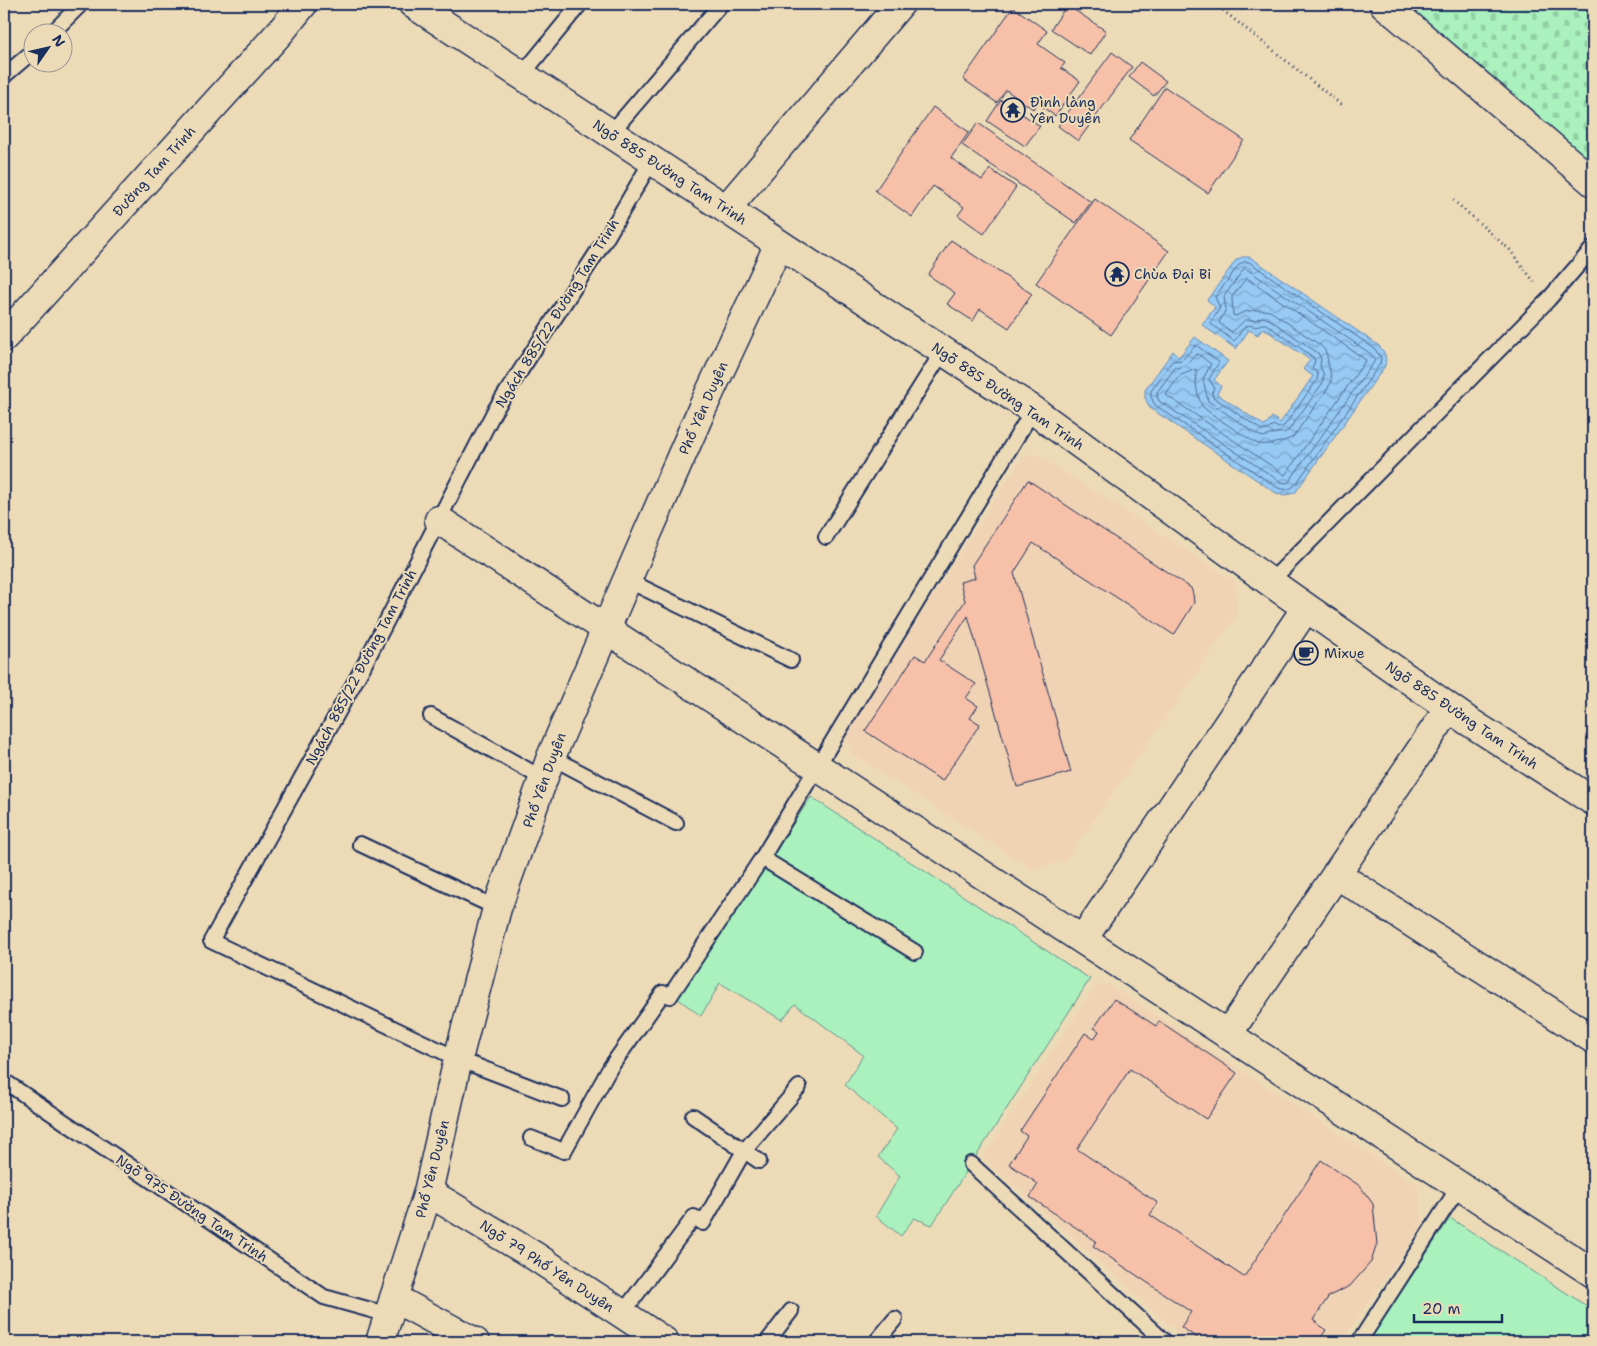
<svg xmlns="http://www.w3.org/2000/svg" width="1597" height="1346" font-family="'Shantell Sans',sans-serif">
<defs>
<pattern id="cemetery-stones" width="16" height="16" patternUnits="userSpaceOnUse" patternTransform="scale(1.25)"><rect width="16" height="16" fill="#aaf1bd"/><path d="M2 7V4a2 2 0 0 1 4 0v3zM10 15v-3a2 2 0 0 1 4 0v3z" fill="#92cfa5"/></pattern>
<pattern id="water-waves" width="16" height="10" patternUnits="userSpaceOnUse" patternTransform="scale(1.25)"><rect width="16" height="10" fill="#96c9f3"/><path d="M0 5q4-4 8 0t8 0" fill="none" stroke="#7aa4c8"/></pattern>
</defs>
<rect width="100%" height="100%" fill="#eddbb8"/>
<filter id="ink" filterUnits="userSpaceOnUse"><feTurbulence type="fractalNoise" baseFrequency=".02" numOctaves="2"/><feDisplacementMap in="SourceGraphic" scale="10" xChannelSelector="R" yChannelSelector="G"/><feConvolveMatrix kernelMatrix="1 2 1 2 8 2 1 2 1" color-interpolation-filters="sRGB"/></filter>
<g filter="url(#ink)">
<!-- built -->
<path fill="#f0d3b4" d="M 1034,453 L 1235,581 L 1237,615 L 1065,861 L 1032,869 L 852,754 L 845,733 L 1021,458 Z
M 1108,984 L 1418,1185 L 1423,1224 L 1341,1342 L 1188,1342 L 983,1157 L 1095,986 Z"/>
<!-- grass -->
<path fill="#aaf1bd" stroke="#62908e" d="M 811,797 L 1090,979 L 932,1225 L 914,1218 L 901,1236 L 876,1216 L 900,1176 L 878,1157 L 897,1129 L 845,1085 L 863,1055 L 795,1004 L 782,1020 L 720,983 L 701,1016 L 677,998 Z
M 1450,1218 L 1593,1310 L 1593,1342 L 1368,1342 Z"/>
<!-- cemetery -->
<path fill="url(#cemetery-stones)" stroke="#62908e" d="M 1403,4 L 1593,4 L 1593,169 Z"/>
<!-- water -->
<path fill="url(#water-waves)" stroke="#658bb7" d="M 1242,257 L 1250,257 L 1378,345 C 1385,352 1387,356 1385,366 L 1295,493 L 1285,495 L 1276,493 L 1150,408 L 1145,398 L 1145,390 L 1173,351 L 1179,357 L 1195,337 L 1228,361 L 1214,380 L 1221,386 L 1217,394 L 1265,426 L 1272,417 L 1280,423 L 1313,376 L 1303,369 L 1310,360 L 1263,328 L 1258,335 L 1249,330 L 1236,349 L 1202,325 L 1215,307 L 1207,300 L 1236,260 Z"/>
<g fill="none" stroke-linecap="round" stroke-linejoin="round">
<!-- shore -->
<path stroke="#4c6d9a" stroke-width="1" d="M 1244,262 L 1249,262 L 1375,349 L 1381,358 L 1380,364 L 1296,484 C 1291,490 1286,490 1278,488 L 1155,405 L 1151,397 L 1151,391 L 1172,361 L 1182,360 L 1196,345 L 1219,362 L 1209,379 L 1214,387 L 1212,393 L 1213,397 L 1263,431 L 1268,430 L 1273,425 L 1279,428 L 1284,426 L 1317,380 L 1318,374 L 1312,368 L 1315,361 L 1313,357 L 1266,324 L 1261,324 L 1256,327 C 1242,321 1242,334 1234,341 L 1211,324 L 1211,322 L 1220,308 L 1215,297 L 1239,265 Z
M 1245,268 L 1371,354 L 1375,359 L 1374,362 L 1288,483 L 1281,482 L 1159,401 L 1157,396 L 1157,392 L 1175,368 C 1191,366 1187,359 1198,354 L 1211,364 L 1203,379 L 1208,401 L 1258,435 C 1266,439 1267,435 1275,433 C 1280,432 1282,434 1288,431 L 1322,384 L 1324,375 L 1320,366 L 1321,359 L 1318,353 L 1269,319 L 1262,317 L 1255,320 L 1245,320 L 1232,332 L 1219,323 L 1226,309 L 1224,297 Z
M 1247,278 L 1366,360 L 1285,475 L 1166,395 L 1179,376 L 1196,369 C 1197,373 1195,376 1196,381 C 1196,388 1199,401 1203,407 C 1211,414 1250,441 1259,444 C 1267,446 1286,441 1293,437 L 1328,388 C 1334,378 1330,373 1328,364 C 1327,355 1327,351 1320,345 L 1270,311 C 1259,309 1245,310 1236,316 L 1233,315 L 1232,297 Z"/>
</g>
<!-- building -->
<path fill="#f6c0a9" stroke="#1b2f5e" d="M 1067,5 L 1106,31 L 1090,55 L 1051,29 Z
M 1013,7 L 1047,31 L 1038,44 L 1065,63 L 1061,68 L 1080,81 L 1055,116 L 1037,103 L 1033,109 L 1006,90 L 997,103 L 963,79 Z
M 1112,52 L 1132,67 L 1078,141 L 1058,126 Z
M 1140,62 L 1166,81 L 1154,96 L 1129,77 Z
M 1165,87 L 1244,140 L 1208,193 L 1129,140 Z
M 1001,100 L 1040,126 L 1025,146 L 987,121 Z
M 933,107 L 969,132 L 951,158 L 982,180 L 990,169 L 1016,187 L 984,234 L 958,215 L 964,207 L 933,186 L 912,217 L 875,191 Z
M 978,123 L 1091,202 L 1076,223 L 962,145 Z
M 1095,199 L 1169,251 L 1111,335 L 1036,283 Z
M 951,240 L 1032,294 L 1009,328 L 980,309 L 973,321 L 947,304 L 955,293 L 928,275 Z
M 1028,480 L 1191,588 L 1193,594 L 1194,603 L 1174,635 L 1033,543 L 1014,573 L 1071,772 L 1017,787 L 968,616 L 939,660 L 976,684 L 966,698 L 978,706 L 970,718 L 980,724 L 942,781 L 865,731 L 915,655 L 925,661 L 965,601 L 960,582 L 975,578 L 972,565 Z
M 1114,999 L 1156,1026 L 1159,1021 L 1237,1073 L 1206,1119 L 1130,1069 L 1077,1149 L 1158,1203 L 1150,1215 L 1244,1277 L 1321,1160 L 1360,1186 L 1373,1204 L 1377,1244 L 1371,1262 L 1350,1286 L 1329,1296 L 1313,1320 L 1326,1330 L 1318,1342 L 1203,1342 L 1181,1327 L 1191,1312 L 1093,1246 L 1096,1241 L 1030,1197 L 1038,1184 L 1009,1164 L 1027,1136 L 1020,1131 L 1085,1033 L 1094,1039 L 1099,1031 L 1094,1028 Z"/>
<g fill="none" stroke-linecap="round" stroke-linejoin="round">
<!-- service casing -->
<g stroke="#1b2f5e" stroke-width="18">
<path id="service" d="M 53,32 L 81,4
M 522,75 L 580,4
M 4,76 L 32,52
M 611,133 L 721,4
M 826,537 L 943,351
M 627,580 L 791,660
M 1270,582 L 1548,300 L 1593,248
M 431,716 L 544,779
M 551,757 L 676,823
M 360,844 L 497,908
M 762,858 L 915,952
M 4,1081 L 324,1297 L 389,1315
M 562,1099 L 458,1059 L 211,941 L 363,667 L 495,410 L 607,237 L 652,160
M 693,1116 L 759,1161
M 531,1138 L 564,1151 L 610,1068 L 663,993 L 670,996 L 762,858 L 1033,410
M 971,1164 L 1165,1342
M 622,1314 L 694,1217 L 703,1223 L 744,1151 L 799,1087
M 767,1342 L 791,1311
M 876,1342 L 895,1319
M 1359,1342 L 1460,1185"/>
</g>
<!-- minor casing -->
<g stroke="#1b2f5e" stroke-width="31">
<path id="minor" d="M 413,4 L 1033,410 L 1270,582 L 1468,721 L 1593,801
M 1384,4 L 1593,182
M 726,209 L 900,4
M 439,520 L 1593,1273
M 1336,874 L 1593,1039
M 1083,939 L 1306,608
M 1228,1034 L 1449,708
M 428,1192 L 533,1255 L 665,1342
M 394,1298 L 475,1342"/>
</g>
<!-- tertiary casing -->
<g stroke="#1b2f5e" stroke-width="31">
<path id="tertiary" d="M 380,1342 L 428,1192 L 458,1059 L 497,908 L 551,757 L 627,580 L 702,409 L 779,244"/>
</g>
<!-- secondary casing -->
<g stroke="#1b2f5e" stroke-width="31">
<path id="secondary" d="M 4,337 L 282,30 L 303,4"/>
</g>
<!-- path -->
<path stroke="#1b2f5e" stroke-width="3" stroke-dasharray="1 4" stroke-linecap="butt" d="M 1215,4 L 1344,107
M 1453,200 L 1510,250 L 1535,283"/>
<!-- service -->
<use href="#service" stroke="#eddbb8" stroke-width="14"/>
<!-- minor -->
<use href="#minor" stroke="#eddbb8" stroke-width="28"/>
<!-- tertiary -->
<use href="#tertiary" stroke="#eddbb8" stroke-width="28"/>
<!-- secondary -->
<use href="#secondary" stroke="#eddbb8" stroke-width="28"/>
</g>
</g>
<!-- icons -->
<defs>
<g id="temple-ring" transform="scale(1.25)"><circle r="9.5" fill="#eddbb8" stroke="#1b2f5e" stroke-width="1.5"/><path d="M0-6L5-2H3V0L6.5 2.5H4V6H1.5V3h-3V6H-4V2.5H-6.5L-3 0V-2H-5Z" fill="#1b2f5e"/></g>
<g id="cafe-ring" transform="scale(1.25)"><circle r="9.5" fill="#eddbb8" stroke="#1b2f5e" stroke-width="1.5"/><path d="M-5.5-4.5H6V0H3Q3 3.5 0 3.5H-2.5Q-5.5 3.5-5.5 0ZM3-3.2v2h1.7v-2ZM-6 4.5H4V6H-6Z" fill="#1b2f5e"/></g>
</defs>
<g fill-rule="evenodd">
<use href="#temple-ring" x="1013" y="110"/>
<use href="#temple-ring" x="1117" y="274"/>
<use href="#cafe-ring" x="1306" y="653"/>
</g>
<g text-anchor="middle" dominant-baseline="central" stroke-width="4" stroke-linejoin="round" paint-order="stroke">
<!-- poi labels -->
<g font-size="14" fill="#1b2f5e" stroke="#eddbb8" text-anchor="start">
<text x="1030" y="102">Đình làng<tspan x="1030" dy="16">Yên Duyên</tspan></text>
<text x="1134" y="274">Chùa Đại Bi</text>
<text x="1324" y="653">Mixue</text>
</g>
<!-- street labels -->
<g font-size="14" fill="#1b2f5e" stroke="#eddbb8">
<text transform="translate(154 171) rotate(-48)">Đường Tam Trinh</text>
<text transform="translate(670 172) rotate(33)">Ngõ 885 Đường Tam Trinh</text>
<text transform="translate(557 313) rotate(-58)">Ngách 885/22 Đường Tam Trinh</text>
<text transform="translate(1008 396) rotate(34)">Ngõ 885 Đường Tam Trinh</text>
<text transform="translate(703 408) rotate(-66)">Phố Yên Duyên</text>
<text transform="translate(361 667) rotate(-62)">Ngách 885/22 Đường Tam Trinh</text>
<text transform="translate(1462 715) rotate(34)">Ngõ 885 Đường Tam Trinh</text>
<text transform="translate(544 780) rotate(-70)">Phố Yên Duyên</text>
<text transform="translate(432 1169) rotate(-76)">Phố Yên Duyên</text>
<text transform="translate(192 1208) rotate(34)">Ngõ 975 Đường Tam Trinh</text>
<text transform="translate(547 1266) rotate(33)">Ngõ 79 Phố Yên Duyên</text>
</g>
</g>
<!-- margin -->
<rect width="1597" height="1346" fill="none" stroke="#eddbb8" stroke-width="20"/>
<rect x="10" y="10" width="1577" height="1326" fill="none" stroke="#1b2f5e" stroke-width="2" filter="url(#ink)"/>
<!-- north arrow -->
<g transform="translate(48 48) rotate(56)"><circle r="24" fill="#eddbb8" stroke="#999694"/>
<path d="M0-4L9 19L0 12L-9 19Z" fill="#1b2f5e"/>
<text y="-8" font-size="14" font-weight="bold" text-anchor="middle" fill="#1b2f5e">N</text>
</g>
<!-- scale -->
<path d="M1414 1314v8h88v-8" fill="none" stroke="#1b2f5e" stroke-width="2.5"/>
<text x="1422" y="1314" font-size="15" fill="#1b2f5e" stroke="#eddbb8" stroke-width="4" paint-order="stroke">20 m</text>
</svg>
